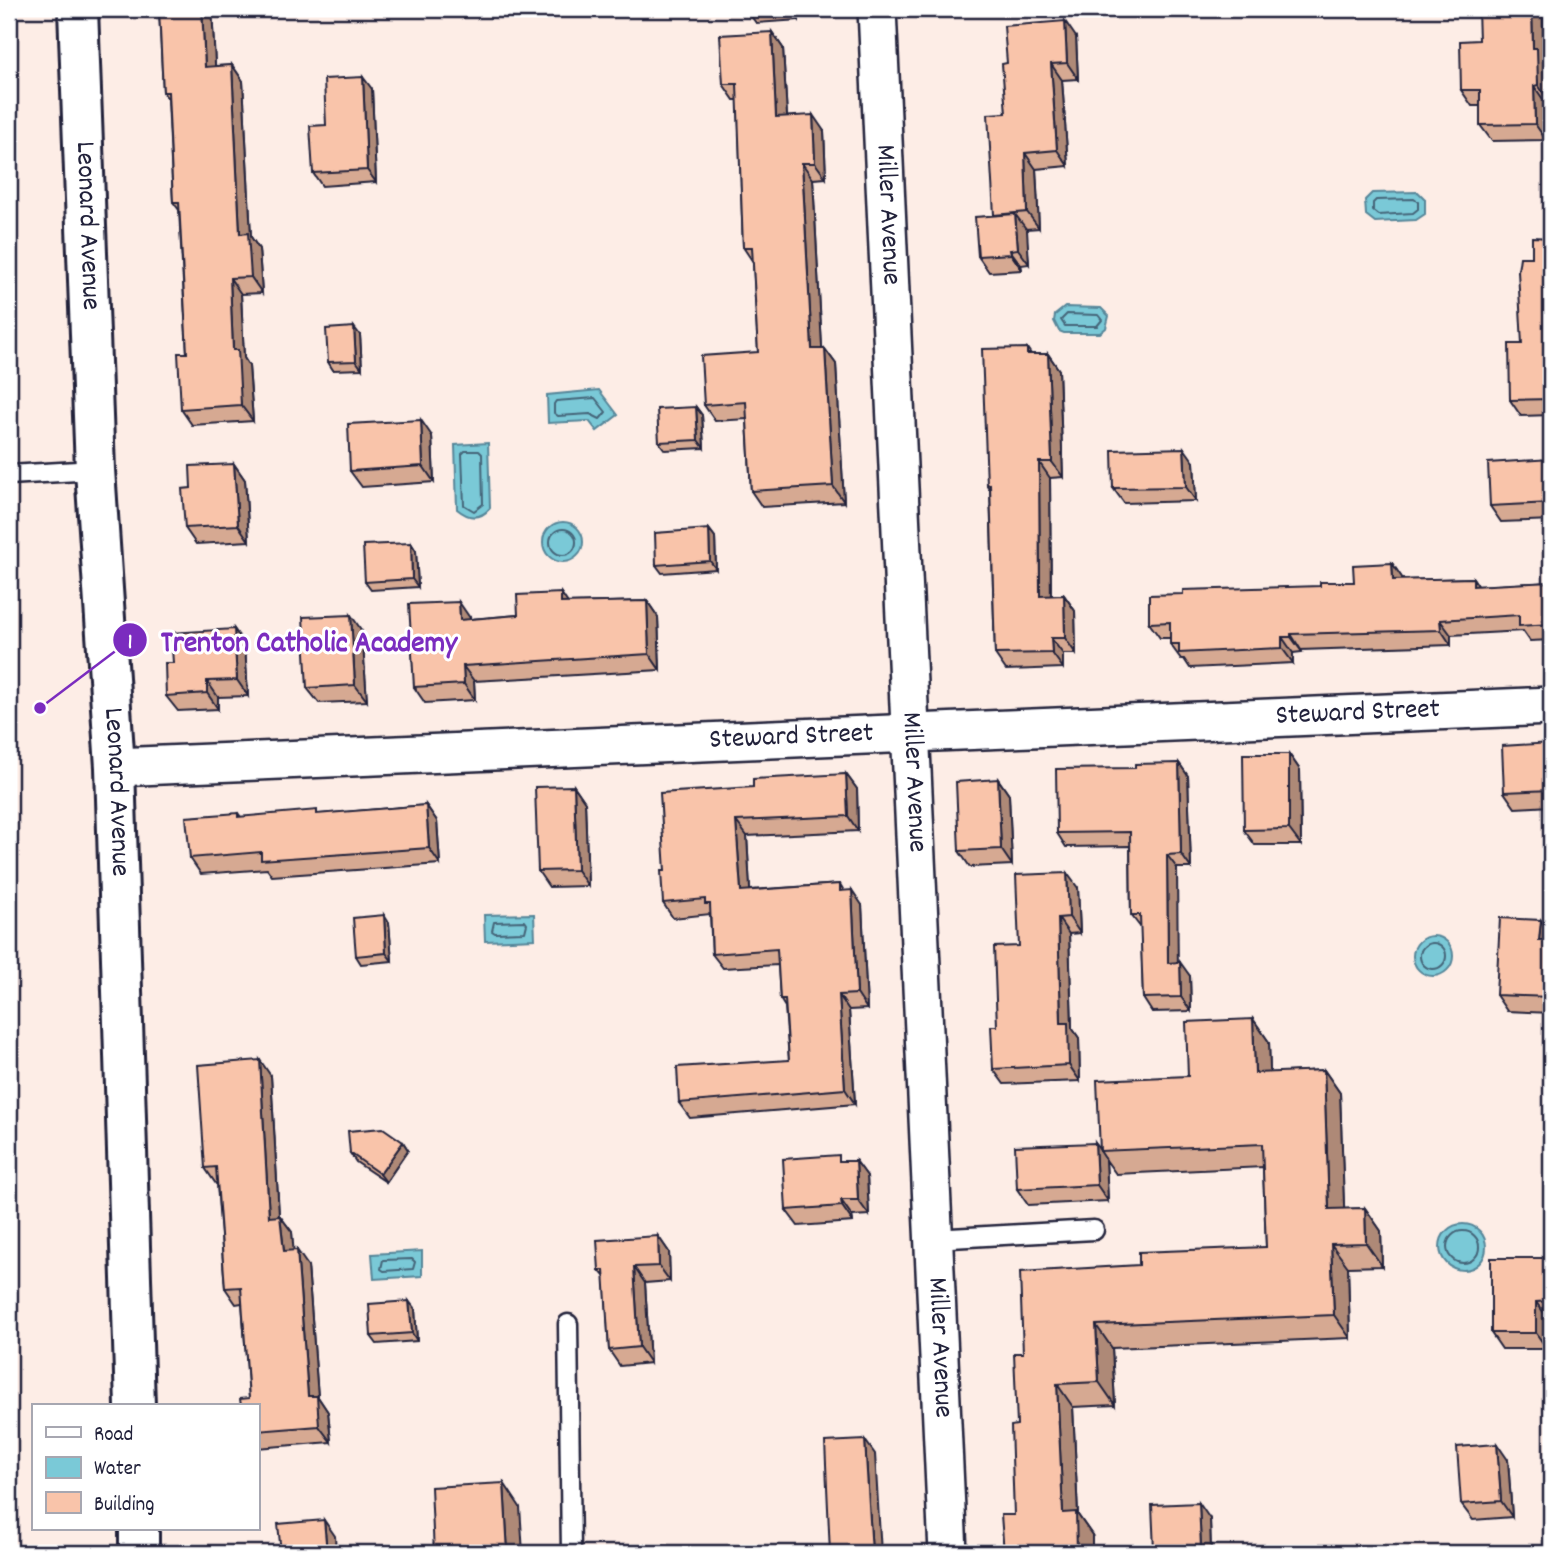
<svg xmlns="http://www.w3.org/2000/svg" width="1560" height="1562" font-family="Dekko,sans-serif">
<rect width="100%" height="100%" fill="#fdede6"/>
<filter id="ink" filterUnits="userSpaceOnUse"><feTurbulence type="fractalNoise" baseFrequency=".0143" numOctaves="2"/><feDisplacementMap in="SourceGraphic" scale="14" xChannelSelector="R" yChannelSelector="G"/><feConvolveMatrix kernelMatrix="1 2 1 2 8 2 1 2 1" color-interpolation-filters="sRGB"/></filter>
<g filter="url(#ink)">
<!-- water -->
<path fill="#7ac9d7" stroke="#578699" stroke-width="2" d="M 1418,192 L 1425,199 L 1425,214 L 1416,220 L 1375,222 L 1366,215 L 1365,200 L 1372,193 Z
M 1065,307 L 1101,308 L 1109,316 L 1106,328 L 1100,333 L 1064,333 L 1059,331 L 1054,321 L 1055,315 Z
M 599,390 L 618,415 L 597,431 L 589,421 L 548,423 L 547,395 Z
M 488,443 L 490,508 C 480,520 469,519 457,509 L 455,445 Z
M543 542a20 20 0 1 1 40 0a20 20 0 1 1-40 0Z
M 534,914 L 535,939 L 485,941 L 484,915 Z
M1413 956a20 20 0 1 1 40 0a20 20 0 1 1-40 0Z
M1440 1247a23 23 0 1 1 46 0a23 23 0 1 1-46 0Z
M 422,1251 L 422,1276 L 374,1279 L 372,1254 Z"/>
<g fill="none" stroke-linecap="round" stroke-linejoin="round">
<!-- shore -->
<path stroke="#456579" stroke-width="2" d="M 1414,199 L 1418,202 L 1418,209 L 1413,213 L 1378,215 L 1373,211 L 1373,203 L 1376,200 Z
M 1067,314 L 1098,315 L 1102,320 L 1097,326 L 1065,326 L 1061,320 Z
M 595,398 L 606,412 L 600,419 L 590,414 L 558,416 L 554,413 L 554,404 L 556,401 Z
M 479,451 L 482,454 L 483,504 L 474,511 L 464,505 L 462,454 L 465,451 Z
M550 542a13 13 0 1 1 26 0a13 13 0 1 1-26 0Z
M 525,921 L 527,924 L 525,932 L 495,933 L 492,931 L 494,922 Z
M1420 956a13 13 0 1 1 26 0a13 13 0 1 1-26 0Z
M1447 1247a16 16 0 1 1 32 0a16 16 0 1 1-32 0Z
M 412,1259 L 415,1262 L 413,1269 L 384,1271 L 381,1269 L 383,1260 Z"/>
<!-- service casing -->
<g stroke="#22223b" stroke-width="23">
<path id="service" d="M 9,475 L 95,470
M 933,1239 L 1094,1230
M 568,1324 L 571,1553"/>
</g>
<!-- minor casing -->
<g stroke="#22223b" stroke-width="42">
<g id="minor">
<path id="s1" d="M 877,9 L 948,1553"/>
<path id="s2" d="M 115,767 L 1551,706"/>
</g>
</g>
<!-- tertiary casing -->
<g stroke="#22223b" stroke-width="44">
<g id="tertiary">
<path id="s3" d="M 78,9 L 95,470 L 115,767 L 135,1406"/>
<path d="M 139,1529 L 139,1553"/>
</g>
</g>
<!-- service -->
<use href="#service" stroke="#fff" stroke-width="18"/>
<!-- minor -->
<use href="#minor" stroke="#fff" stroke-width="37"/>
<!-- tertiary -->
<use href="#tertiary" stroke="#fff" stroke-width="38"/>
</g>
<!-- wall -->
<path fill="#d6a992" stroke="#22223b" stroke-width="2" d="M 159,9 L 212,9 L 215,66 L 232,65 L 243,81 L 251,237 L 259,249 L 262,293 L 241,294 L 244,358 L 249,366 L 253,421 L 192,425 L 181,409 L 187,353 L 179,210 L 173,202 L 168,99 L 163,92 Z
M 746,9 L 799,9 L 799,20 L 756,23 Z
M 772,32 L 783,48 L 787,117 L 824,131 L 826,178 L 813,179 L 822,349 L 825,349 L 836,364 L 844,502 L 762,507 L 751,491 L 747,419 L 715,421 L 704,405 L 758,352 L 753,262 L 743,247 L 738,100 L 734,100 L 723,84 Z
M 1076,37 L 1078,79 L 1062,80 L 1068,166 L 1036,169 L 1039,228 L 1026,229 L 1029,264 L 1021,265 L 1022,270 L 989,272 L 978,256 L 994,215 L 1006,113 L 1007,63 Z
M 1544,59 L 1548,64 L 1549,101 L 1545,102 L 1546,140 L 1492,141 L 1480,125 L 1480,106 L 1472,106 L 1461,90 Z
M 372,89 L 376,182 L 322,186 L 313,173 L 326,125 Z
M 1551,238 L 1551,415 L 1521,416 L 1510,400 L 1522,344 L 1532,257 Z
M 360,335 L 362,369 L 333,370 L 328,362 Z
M 1027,348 L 1031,354 L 1048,354 L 1059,370 L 1063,477 L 1050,478 L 1051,595 L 1064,595 L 1075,611 L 1076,654 L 1063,654 L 1063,668 L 1006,670 L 995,654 L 990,490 L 987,485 Z
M 696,407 L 702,415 L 704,448 L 665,450 L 659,442 Z
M 432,436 L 434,482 L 362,487 L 350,471 Z
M 1551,459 L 1551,520 L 1501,522 L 1490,506 Z
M 1194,462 L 1196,501 L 1124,503 L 1113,488 Z
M 234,464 L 245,480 L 249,541 L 196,544 L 185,528 L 191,488 Z
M 709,529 L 715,537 L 716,569 L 662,573 L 656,565 Z
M 411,543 L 416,551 L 418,587 L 371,590 L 365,582 Z
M 1392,563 L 1403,580 L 1473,578 L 1478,586 L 1551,582 L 1551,640 L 1530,641 L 1523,631 L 1451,635 L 1451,645 L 1301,650 L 1302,652 L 1293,653 L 1293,663 L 1190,668 L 1184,659 L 1181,659 L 1170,644 L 1170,638 L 1160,638 L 1149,623 L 1354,582 Z
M 561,593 L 567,603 L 647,601 L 658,617 L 660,670 L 474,681 L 475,700 L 425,703 L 414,687 L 470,618 L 470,619 L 518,615 Z
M 234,629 L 245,645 L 248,696 L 218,697 L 218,709 L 178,711 L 166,696 L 173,663 Z
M 362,631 L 367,701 L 319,703 L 307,688 Z
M 1551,743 L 1551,806 L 1515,808 L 1504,792 Z
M 1289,754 L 1300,770 L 1301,845 L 1255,845 L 1244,830 Z
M 1179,763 L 1188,776 L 1191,868 L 1177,868 L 1177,963 L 1190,976 L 1191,1011 L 1152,1012 L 1143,998 L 1141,928 L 1131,915 L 1130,846 L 1066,847 L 1057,833 L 1135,768 Z
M 846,774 L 857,789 L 858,831 L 747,836 L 750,890 L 840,884 L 844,891 L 862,905 L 867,1009 L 849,1010 L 855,1104 L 690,1118 L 679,1103 L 789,1060 L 785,1007 L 780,999 L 778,965 L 723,968 L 712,954 L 710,914 L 673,918 L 663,903 L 753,787 Z
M 998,779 L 1009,795 L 1012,865 L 970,867 L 959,851 Z
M 574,786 L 585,802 L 588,886 L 549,887 L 538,871 Z
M 426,805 L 437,821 L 440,864 L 272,876 L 267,869 L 201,874 L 190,858 L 238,813 L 241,817 L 320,814 Z
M 1078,888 L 1080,933 L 1069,934 L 1072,1028 L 1079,1038 L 1080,1081 L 1004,1084 L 993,1069 L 1019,946 Z
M 1541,920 L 1551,935 L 1551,1013 L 1507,1011 L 1496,995 Z
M 389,923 L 392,961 L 361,964 L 356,956 Z
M 1253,1019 L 1269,1042 L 1270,1073 L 1324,1070 L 1340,1093 L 1344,1209 L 1365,1208 L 1381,1231 L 1382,1266 L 1348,1267 L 1350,1338 L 1112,1348 L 1115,1405 L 1073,1407 L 1078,1515 L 1092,1535 L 1014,1515 L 1017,1425 L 1023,1353 L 1139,1265 L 1266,1247 L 1263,1167 L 1116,1174 L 1106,1160 L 1108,1201 L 1028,1205 L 1017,1189 L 1095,1143 L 1100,1149 L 1188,1076 Z
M 271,1076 L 279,1216 L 280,1216 L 292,1232 L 293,1250 L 308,1266 L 318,1397 L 328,1412 L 331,1442 L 257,1448 L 257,1406 L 249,1398 L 242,1303 L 236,1304 L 225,1288 L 217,1184 L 216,1184 L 205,1168 Z
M 403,1142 L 408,1150 L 386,1182 L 356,1162 L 350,1153 Z
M 856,1161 L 867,1176 L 869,1215 L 852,1216 L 853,1222 L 798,1226 L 786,1210 Z
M 658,1236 L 669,1252 L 670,1281 L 645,1283 L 650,1363 L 620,1366 L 609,1350 L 605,1277 L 599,1270 Z
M 1551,1258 L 1551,1317 L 1547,1317 L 1547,1349 L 1502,1349 L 1491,1333 Z
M 415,1309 L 417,1341 L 377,1344 L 371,1336 Z
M 1508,1460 L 1512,1517 L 1473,1520 L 1461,1504 Z
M 1210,1519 L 1211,1553 L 1156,1553 L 1154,1550 Z"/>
<!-- shaded-wall -->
<path fill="#ae8977" stroke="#22223b" stroke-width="2" d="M 202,9 L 212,9 L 216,82 L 205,67 Z
M 791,9 L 799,9 L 799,20 Z
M 1532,9 L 1543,9 L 1544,59 L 1548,64 L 1549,101 L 1538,85 L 1533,48 Z
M 1065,21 L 1076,37 L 1078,79 L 1067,63 Z
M 772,32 L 783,48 L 788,133 L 776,117 Z
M 1051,64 L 1062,80 L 1068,166 L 1057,150 Z
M 232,65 L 243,81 L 251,237 L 259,249 L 262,293 L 251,277 L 240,234 Z
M 363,77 L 372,89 L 376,182 L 367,170 Z
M 1534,86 L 1545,102 L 1546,140 L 1535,124 Z
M 813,115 L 824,131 L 826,178 L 815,163 Z
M 1025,153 L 1036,169 L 1039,228 L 1027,212 Z
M 802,163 L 813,179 L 823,365 L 812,349 Z
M 1015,214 L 1027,230 L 1029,264 L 1018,249 Z
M 1010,250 L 1021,265 L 1022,270 L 1011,254 Z
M 230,278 L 241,294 L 244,358 L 249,366 L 253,421 L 241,405 L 233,350 Z
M 354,327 L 360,335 L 362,369 L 356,361 Z
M 825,349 L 836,364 L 844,502 L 833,486 Z
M 1048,354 L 1059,370 L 1063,477 L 1052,462 Z
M 696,407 L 702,415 L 704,448 L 698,440 Z
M 421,420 L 432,436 L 434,482 L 423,466 Z
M 1184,448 L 1194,462 L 1196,501 L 1186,487 Z
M 1039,462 L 1050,478 L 1051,611 L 1040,596 Z
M 234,464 L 245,480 L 249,541 L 238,525 Z
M 709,529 L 715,537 L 716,569 L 710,561 Z
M 411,543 L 416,551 L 418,587 L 412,579 Z
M 1392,563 L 1403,579 L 1403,596 L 1393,580 Z
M 1473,578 L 1483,593 L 1473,586 Z
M 561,593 L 572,609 L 561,603 Z
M 1064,595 L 1075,611 L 1076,654 L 1065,638 Z
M 647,601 L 658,617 L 660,670 L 649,654 Z
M 459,602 L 470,618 L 471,636 L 460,620 Z
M 351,615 L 362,631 L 367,701 L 355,685 Z
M 1440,620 L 1451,635 L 1451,645 L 1441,630 Z
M 234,629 L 245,645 L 248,696 L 237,680 Z
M 1291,634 L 1301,650 L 1302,652 L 1291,637 Z
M 1282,637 L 1293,653 L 1293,663 L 1282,648 Z
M 1051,638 L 1063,654 L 1063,668 L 1052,653 Z
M 463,666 L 474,681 L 475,700 L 464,684 Z
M 207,681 L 218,697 L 218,709 L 207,693 Z
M 1289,754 L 1300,770 L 1301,845 L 1289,829 Z
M 1179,763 L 1188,776 L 1191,868 L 1181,854 Z
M 846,774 L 857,789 L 858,831 L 848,816 Z
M 998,779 L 1009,795 L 1012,865 L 1001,849 Z
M 574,786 L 585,802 L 588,886 L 577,870 Z
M 426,805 L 437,821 L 440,864 L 429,848 Z
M 736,821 L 747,836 L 751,906 L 741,891 Z
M 1167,855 L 1177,868 L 1178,977 L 1168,963 Z
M 1067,873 L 1078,888 L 1080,933 L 1069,917 Z
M 852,890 L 862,905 L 867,1009 L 857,994 Z
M 384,915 L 389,923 L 392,961 L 386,953 Z
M 1058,918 L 1069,934 L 1072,1028 L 1079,1038 L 1080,1081 L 1069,1065 L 1061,1023 Z
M 1541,920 L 1551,935 L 1550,956 L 1539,940 Z
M 1180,962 L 1190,976 L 1191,1011 L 1181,997 Z
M 839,995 L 849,1010 L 855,1104 L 845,1089 Z
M 1253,1019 L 1269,1042 L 1271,1096 L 1255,1073 Z
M 260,1060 L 271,1076 L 280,1233 L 269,1217 Z
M 1324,1070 L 1340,1093 L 1345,1232 L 1329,1209 Z
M 403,1142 L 408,1150 L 386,1182 L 380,1174 Z
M 1095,1143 L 1106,1160 L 1108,1201 L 1097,1185 Z
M 856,1161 L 867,1176 L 869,1215 L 858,1200 Z
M 841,1200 L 852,1216 L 853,1222 L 842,1206 Z
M 1365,1208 L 1381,1231 L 1382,1266 L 1366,1243 Z
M 280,1216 L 292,1232 L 295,1267 L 284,1251 Z
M 658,1236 L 669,1252 L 670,1281 L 659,1266 Z
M 1331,1244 L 1348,1267 L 1350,1338 L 1334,1315 Z
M 297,1250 L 308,1266 L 318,1397 L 328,1412 L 331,1442 L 319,1426 L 308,1396 Z
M 634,1267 L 645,1283 L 650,1363 L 639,1347 Z
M 409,1301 L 415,1309 L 417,1341 L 412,1333 Z
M 1536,1302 L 1547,1317 L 1547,1349 L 1536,1333 Z
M 1096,1325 L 1112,1348 L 1115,1405 L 1099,1382 Z
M 1057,1384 L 1073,1407 L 1078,1515 L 1092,1535 L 1092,1553 L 1077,1553 L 1063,1513 Z
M 865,1440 L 875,1454 L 881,1553 L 872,1553 Z
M 1497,1444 L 1508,1460 L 1512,1517 L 1501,1501 Z
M 504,1483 L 520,1507 L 523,1553 L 508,1553 Z
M 1199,1503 L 1210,1519 L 1211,1553 L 1204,1553 L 1201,1548 Z
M 324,1520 L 335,1536 L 336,1553 L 327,1553 Z"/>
<!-- building -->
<path fill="#f9c4aa" stroke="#22223b" stroke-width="2" d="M 159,9 L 202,9 L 205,67 L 232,65 L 240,234 L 248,233 L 251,277 L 230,278 L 233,350 L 238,350 L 241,405 L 181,409 L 178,353 L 187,353 L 179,202 L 173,202 L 168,92 L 163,92 Z
M 1478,9 L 1532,9 L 1533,48 L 1537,48 L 1538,85 L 1534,86 L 1535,124 L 1480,125 L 1480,90 L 1461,90 L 1460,41 L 1479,40 Z
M 1065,21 L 1067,63 L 1051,64 L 1057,150 L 1025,153 L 1027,212 L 994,215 L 988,114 L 1006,113 L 1002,64 L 1007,63 L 1004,26 Z
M 772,32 L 776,117 L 813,115 L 815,163 L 802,163 L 812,349 L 825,349 L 833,486 L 751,491 L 746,402 L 704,405 L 701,356 L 758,352 L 752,247 L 743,247 L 737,84 L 723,84 L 720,35 Z
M 363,77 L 367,170 L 313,173 L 310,126 L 326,125 L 324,79 Z
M 1015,214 L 1018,249 L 1010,250 L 1011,254 L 978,256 L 975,217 Z
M 1532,237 L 1551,238 L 1551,399 L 1510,400 L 1509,344 L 1522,344 L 1518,271 L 1520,257 L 1532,257 Z
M 354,327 L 356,361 L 328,362 L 326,329 Z
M 1027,348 L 1027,354 L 1048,354 L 1052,462 L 1039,462 L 1040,596 L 1064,595 L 1065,638 L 1051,638 L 1052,653 L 995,654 L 990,484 L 987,485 L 982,349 Z
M 696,407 L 698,440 L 659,442 L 657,409 Z
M 421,420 L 423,466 L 350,471 L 348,424 Z
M 1184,448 L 1186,487 L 1113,488 L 1112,450 Z
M 1551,459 L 1551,503 L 1490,506 L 1488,463 Z
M 234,464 L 238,525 L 185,528 L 182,489 L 191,488 L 190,466 Z
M 709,529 L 710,561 L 656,565 L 655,533 Z
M 411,543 L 412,579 L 365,582 L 363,545 Z
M 1392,563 L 1393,580 L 1473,578 L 1473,586 L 1551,582 L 1551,624 L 1519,626 L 1519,615 L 1440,620 L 1441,630 L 1291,634 L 1291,637 L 1282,637 L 1282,648 L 1179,653 L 1179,644 L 1170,644 L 1170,622 L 1149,623 L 1149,595 L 1183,594 L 1183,590 L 1320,586 L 1320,582 L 1354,582 L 1353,565 Z
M 561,593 L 561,603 L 647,601 L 649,654 L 463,666 L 464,684 L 414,687 L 409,604 L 459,602 L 460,620 L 518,615 L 517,595 Z
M 351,615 L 355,685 L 307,688 L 303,617 Z
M 234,629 L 237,680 L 207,681 L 207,693 L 166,696 L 165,663 L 173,663 L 171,633 Z
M 1551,743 L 1551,790 L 1504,792 L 1502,746 Z
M 1243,754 L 1289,754 L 1289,829 L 1244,830 Z
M 1179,763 L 1181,854 L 1167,855 L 1168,963 L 1180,962 L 1181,997 L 1143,998 L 1140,915 L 1131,915 L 1130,832 L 1057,833 L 1056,769 L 1135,768 L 1135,764 Z
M 846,774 L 848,816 L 736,821 L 741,891 L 840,884 L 840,891 L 852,890 L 857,994 L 839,995 L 845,1089 L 679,1103 L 677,1067 L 789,1060 L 785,999 L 780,999 L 777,949 L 712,954 L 710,904 L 705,904 L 705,899 L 663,903 L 661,871 L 665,871 L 660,793 L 753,787 L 753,779 Z
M 998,779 L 1001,849 L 959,851 L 956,782 Z
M 574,786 L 577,870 L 538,871 L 535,787 Z
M 426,805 L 429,848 L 261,860 L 261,852 L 190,858 L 186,817 L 238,813 L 238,817 L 317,810 L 317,814 Z
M 1067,873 L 1069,917 L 1058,918 L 1061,1023 L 1068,1023 L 1069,1065 L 993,1069 L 991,1026 L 997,1026 L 994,947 L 1019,946 L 1016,875 Z
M 384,915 L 386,953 L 356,956 L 353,918 Z
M 1500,918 L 1541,920 L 1539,940 L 1551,940 L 1551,997 L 1496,995 Z
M 1253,1019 L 1255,1073 L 1324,1070 L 1329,1209 L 1365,1208 L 1366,1243 L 1331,1244 L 1334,1315 L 1096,1325 L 1099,1382 L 1057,1384 L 1063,1513 L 1076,1512 L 1077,1553 L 1004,1553 L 1001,1515 L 1014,1515 L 1011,1426 L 1017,1425 L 1014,1353 L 1023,1353 L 1020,1272 L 1139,1265 L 1139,1252 L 1266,1247 L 1262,1144 L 1100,1151 L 1097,1080 L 1188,1076 L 1186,1022 Z
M 260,1060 L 269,1217 L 280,1216 L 284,1251 L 297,1250 L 308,1396 L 317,1396 L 319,1426 L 257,1431 L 257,1406 L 241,1406 L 240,1399 L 249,1398 L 241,1287 L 225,1288 L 216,1167 L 205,1168 L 198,1065 Z
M 383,1128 L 403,1142 L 380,1174 L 350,1153 L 348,1131 Z
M 1095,1143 L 1097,1185 L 1017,1189 L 1015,1146 Z
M 839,1155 L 839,1161 L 856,1161 L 858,1200 L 841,1200 L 842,1206 L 786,1210 L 783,1159 Z
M 658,1236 L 659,1266 L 634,1267 L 639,1347 L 609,1350 L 604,1270 L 599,1270 L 597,1240 Z
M 1491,1258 L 1551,1258 L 1551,1301 L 1536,1302 L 1536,1333 L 1491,1333 Z
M 409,1301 L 412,1333 L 371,1336 L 369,1304 Z
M 865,1440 L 872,1553 L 830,1553 L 825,1442 Z
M 1497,1444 L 1501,1501 L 1461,1504 L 1457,1447 Z
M 504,1483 L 508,1553 L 434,1553 L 431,1487 Z
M 1199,1503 L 1201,1548 L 1154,1550 L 1152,1505 Z
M 324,1520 L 327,1553 L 281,1553 L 278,1524 Z"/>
</g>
<g text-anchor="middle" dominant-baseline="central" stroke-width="6" stroke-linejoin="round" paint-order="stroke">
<!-- street labels -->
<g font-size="28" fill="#22223b" stroke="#fff">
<text stroke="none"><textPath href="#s1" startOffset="206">Miller Avenue</textPath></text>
<text stroke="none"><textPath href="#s3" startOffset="217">Leonard Avenue</textPath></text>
<text stroke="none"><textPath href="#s2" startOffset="1244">Steward Street</textPath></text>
<text stroke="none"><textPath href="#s2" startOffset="677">Steward Street</textPath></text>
<text stroke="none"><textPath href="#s1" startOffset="774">Miller Avenue</textPath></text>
<text stroke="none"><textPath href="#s3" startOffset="784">Leonard Avenue</textPath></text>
<text stroke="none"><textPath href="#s1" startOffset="1340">Miller Avenue</textPath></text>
</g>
</g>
<!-- callouts -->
<path fill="none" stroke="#7b2cbf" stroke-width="2.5" d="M40 708L130 640"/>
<g fill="#7b2cbf" stroke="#fff" stroke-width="2.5">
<circle cx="40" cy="708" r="7"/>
<circle cx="130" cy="640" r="18"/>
</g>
<g font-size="21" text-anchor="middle" font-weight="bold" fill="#fff">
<text x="130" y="648">1</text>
</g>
<g font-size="30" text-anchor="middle" font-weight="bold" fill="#7b2cbf" stroke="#fff" stroke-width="6" stroke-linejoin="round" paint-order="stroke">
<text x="309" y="651">Trenton Catholic Academy</text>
</g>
<!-- margin -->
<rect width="1560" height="1562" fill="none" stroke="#fff" stroke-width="35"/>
<rect x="18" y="18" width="1525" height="1527" fill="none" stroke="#22223b" stroke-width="2.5" filter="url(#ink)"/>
<!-- legend -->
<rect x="32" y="1404" width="228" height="126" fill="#ffffff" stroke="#a7a7b1" stroke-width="2"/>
<rect x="46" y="1427" width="35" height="10" fill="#ffffff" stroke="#a7a7b1" stroke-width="2"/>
<text x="94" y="1440" font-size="21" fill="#22223b">Road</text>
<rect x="46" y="1457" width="35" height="21" fill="#7ac9d7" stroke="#a7a7b1" stroke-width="2"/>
<text x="94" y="1474" font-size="21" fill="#22223b">Water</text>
<rect x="46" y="1492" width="35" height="21" fill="#f9c4aa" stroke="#a7a7b1" stroke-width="2"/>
<text x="94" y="1510" font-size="21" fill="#22223b">Building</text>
</svg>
